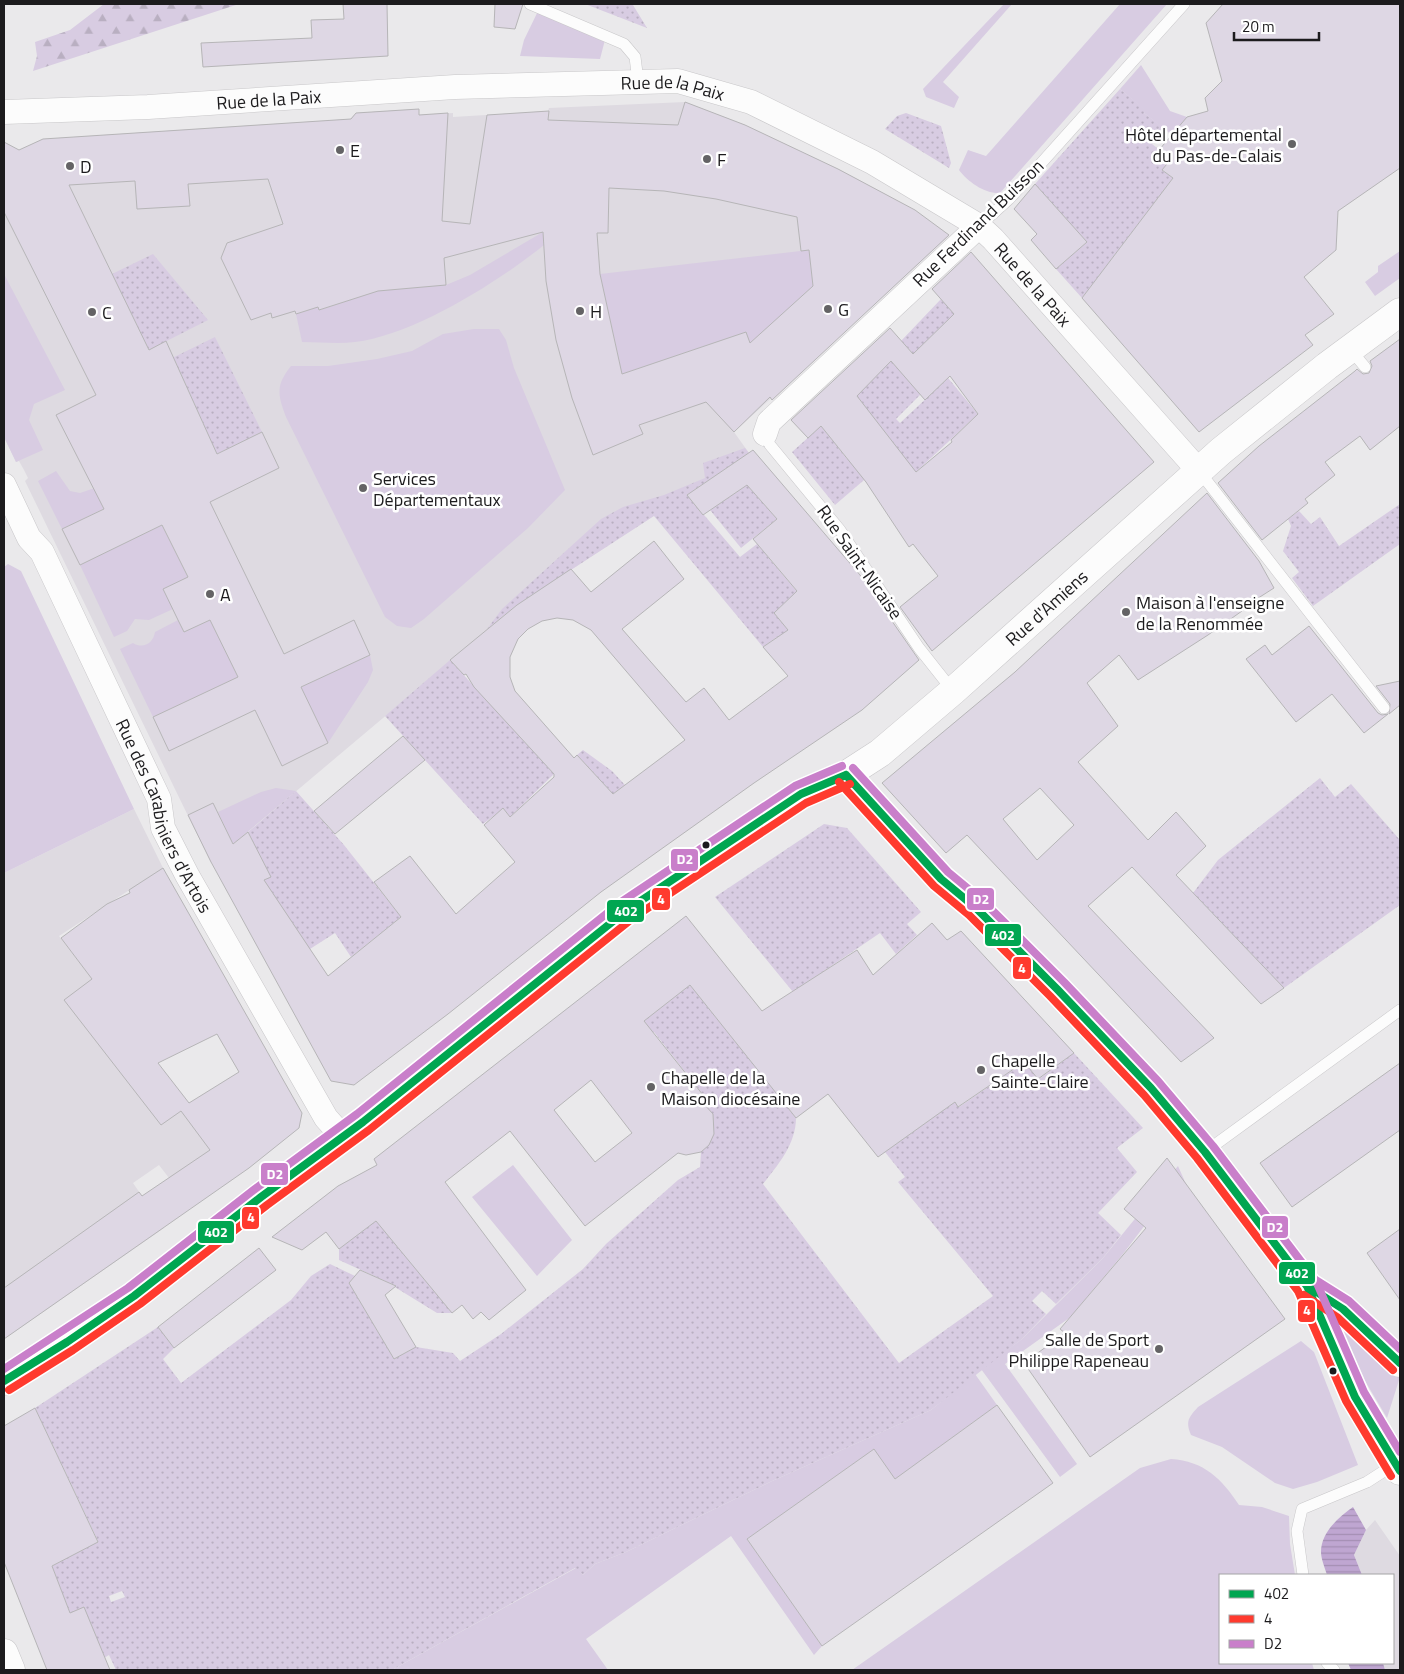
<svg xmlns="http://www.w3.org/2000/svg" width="1404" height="1674" font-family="'Titillium Web',sans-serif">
<defs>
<pattern id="forest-firs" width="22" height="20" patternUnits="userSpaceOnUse" patternTransform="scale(1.25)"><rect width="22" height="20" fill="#d8cce2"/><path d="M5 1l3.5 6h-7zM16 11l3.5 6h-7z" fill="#b9afc1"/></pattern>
<pattern id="garden-dots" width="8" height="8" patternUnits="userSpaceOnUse" patternTransform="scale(1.25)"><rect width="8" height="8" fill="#d8cce2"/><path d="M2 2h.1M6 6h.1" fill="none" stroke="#b9afc1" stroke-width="1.8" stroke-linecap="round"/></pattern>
<pattern id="water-rules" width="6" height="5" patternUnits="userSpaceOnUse" patternTransform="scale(1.25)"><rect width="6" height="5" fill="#bfa6d1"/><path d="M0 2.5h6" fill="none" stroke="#a48eb3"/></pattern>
</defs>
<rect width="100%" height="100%" fill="#eae9eb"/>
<!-- built -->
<path fill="#dedae1" d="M 685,102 L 745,125 L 838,169 L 909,207 L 908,210 L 931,222 L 949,236 L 734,432 L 749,453 L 517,605 L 211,863 L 59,551 L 25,481 L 28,478 L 24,470 L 19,461 L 16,462 L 4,437 L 4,143 L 15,152 L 43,139 L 350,119 L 356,113 L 419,109 L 419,115 L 453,113 L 453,117 L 548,111 L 549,108 Z
M 134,809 L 163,868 L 59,936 L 242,1173 L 169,1178 L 159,1165 L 133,1183 L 164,1228 L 4,1339 L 4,873 Z
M 1375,1520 L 1400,1556 L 1400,1670 L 1385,1670 L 1383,1663 L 1393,1663 L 1393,1575 L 1362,1575 L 1354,1555 L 1366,1530 Z"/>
<!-- grass -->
<path fill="#d8cce2" d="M 1004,4 L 1012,4 L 943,82 L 959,97 L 954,108 L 926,97 L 923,89 Z
M 1120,4 L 1167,4 L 1000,193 C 985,194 968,182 959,170 L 968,150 L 986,156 Z
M 540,7 L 606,36 L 600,59 L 520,56 L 524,40 Z
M 1141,65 L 1170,111 L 1187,117 L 1172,135 L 1144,113 L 1145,110 L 1120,89 Z
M 543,232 L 544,245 C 498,282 414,335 355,342 C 338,344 319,342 302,342 L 296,314 L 318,307 L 320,310 L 386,288 L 386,290 L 446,285 L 470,275 Z
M 1400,241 L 1400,278 L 1375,296 L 1365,282 L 1378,272 L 1378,266 L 1400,251 Z
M 809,250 L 813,286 L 750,344 L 746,332 L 622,374 L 600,274 Z
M 4,274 L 65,390 L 34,404 L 29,420 L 43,450 L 16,462 L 4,437 Z
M 474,329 L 499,329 L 506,340 L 514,368 L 565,490 L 528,528 L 424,619 L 411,628 L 397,626 L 385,617 L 286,417 C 278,395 275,386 291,366 L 328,366 L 377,359 L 412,351 L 443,334 Z
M 56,471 L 70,491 L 80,493 L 124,478 L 134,494 L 62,529 L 38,481 Z
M 162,525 L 188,577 L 173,609 L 149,620 L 135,619 L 127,631 L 114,637 L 80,565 Z
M 8,564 L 21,571 L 134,809 L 4,873 L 4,567 Z
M 178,620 L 184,632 L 210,620 L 238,677 L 153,717 L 120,649 L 133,643 C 143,649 153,644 155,632 Z
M 370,655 L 373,670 L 368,682 L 328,743 L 301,687 Z
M 276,788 L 296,791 L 233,844 L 218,812 L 261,792 Z
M 513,1165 L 572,1240 L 537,1276 L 472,1197 Z
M 1178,1166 L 1186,1184 L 1164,1200 L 1123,1254 L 1078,1308 L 1079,1311 L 1005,1364 L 1077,1464 L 1060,1477 L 981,1369 L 1022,1339 L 1103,1258 Z
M 1335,1326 L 1365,1343 L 1400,1377 L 1387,1418 L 1349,1354 Z
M 1301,1341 L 1314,1352 L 1358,1465 L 1317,1482 L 1293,1489 L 1275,1483 L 1222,1447 L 1191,1435 C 1185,1421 1189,1417 1198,1407 Z
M 975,1374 L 997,1405 L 916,1464 L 971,1541 L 950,1556 L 874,1450 L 747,1539 L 822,1646 L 814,1655 L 731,1536 L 586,1639 L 608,1670 L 392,1670 L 576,1568 L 583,1575 L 595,1564 L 626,1552 L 770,1482 L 931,1410 Z
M 1171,1459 C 1204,1461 1222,1479 1239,1505 L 1262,1507 L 1289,1516 L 1290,1544 L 1295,1575 L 1220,1575 L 1220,1663 L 1312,1663 L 1314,1670 L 852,1670 L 1140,1468 Z"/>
<!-- forest -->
<path fill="url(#forest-firs)" d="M 104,4 L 239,4 L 33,71 L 37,56 L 35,42 L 70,30 Z"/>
<!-- garden -->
<path fill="url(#garden-dots)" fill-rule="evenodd" d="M 585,4 L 635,4 L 633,5 L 647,28 Z
M 1120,89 L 1146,110 L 1144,113 L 1164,128 L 1152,144 L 1171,159 L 1162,170 L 1173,178 L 1082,298 L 1056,269 L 1087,242 L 1035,184 Z
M 906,113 L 941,126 L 951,163 L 949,168 L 885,129 L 897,116 Z
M 153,254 L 208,320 L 149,350 L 112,274 Z
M 941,299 L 954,314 L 919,390 L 920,395 L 896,419 L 900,423 L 948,378 L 1017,461 L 978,414 L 916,472 L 878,468 L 835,505 L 792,452 L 821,426 L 847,459 L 860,447 L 857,396 L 876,344 L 909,381 L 925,366 L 901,341 Z
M 215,337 L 262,432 L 202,461 L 204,425 L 175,361 L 156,366 Z
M 745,448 L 749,453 L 687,495 L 740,557 L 757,544 L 810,607 L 781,606 L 774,613 L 793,636 L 783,644 L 777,637 L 763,647 L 654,516 L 517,605 L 487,629 L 502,609 L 601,519 L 623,507 L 664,495 L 705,478 L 703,463 Z
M 747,485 L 777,519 L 741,548 L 710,510 Z
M 1400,504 L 1400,544 L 1313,606 L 1292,578 L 1299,572 L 1283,551 L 1291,526 L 1288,519 L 1299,511 L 1311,524 L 1320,517 L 1339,546 Z
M 450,660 L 554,774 L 510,817 L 503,809 L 483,824 L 385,716 Z
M 583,750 L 612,771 L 625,785 L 613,794 L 577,755 Z
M 1320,778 L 1335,797 L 1351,784 L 1400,840 L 1400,905 L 1284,988 L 1193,893 L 1218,860 Z
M 296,791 L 344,845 L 401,917 L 351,957 L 335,933 L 299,956 L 255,885 L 270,877 L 248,832 Z
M 824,824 L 847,828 L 921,912 L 907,924 L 917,935 L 896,954 L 880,933 L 793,992 L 715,897 Z
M 690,985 L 796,1118 C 796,1144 778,1165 763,1184 L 899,1363 L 993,1296 L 898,1182 L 905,1177 L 885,1152 L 955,1102 L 959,1107 L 1024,1062 L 1039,1079 L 1074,1053 L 1143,1128 L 1117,1148 L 1137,1172 L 1098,1213 L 1121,1235 L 1103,1258 L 1056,1304 L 1042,1291 L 1032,1301 L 1046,1314 L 1022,1339 L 931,1410 L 770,1482 L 626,1552 L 595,1564 L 583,1575 L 575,1568 L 392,1670 L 116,1670 L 109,1655 L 95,1663 L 70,1613 L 52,1566 L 98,1541 L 35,1408 L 158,1327 L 174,1348 L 163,1359 L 181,1383 L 291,1300 L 311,1276 L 330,1264 L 355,1276 L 349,1283 L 394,1359 L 416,1347 L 453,1353 L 460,1361 L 501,1334 L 583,1269 L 606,1244 L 678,1180 L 700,1167 L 701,1152 C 717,1138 717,1119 703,1103 L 707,1100 L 654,1032 L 650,1035 L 641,1023 ZM 122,1591 L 125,1597 L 111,1602 L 109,1596 Z
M 395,1206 L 387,1234 L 452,1313 L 437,1313 L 385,1281 L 339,1260 L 339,1249 Z"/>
<!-- water -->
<path fill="url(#water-rules)" d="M 1353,1507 L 1366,1530 L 1354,1555 L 1362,1575 L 1327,1575 C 1325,1568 1321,1559 1321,1552 C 1321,1532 1339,1517 1353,1507 Z
M 1348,1663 L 1383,1663 L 1385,1670 L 1351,1670 Z"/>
<!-- building -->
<path fill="#ded7e4" stroke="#b6b5b7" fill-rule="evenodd" d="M 343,4 L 387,4 L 388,56 L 203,67 L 201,43 L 312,38 L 311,20 L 344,19 Z
M 495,4 L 523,4 L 515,29 L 494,27 Z
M 1223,4 L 1400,4 L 1400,168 L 1338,211 L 1336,250 L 1304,277 L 1334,314 L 1305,335 L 1313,345 L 1199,432 L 1082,298 L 1173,178 L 1162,170 L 1171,159 L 1159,150 L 1187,117 L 1208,111 L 1205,98 L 1222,81 L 1206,23 Z
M 685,102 L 745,125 L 838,169 L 915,210 L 949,235 L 772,400 L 770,397 L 734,432 L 706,402 L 639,425 L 643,434 L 593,455 L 572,398 L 556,340 L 546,281 L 543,232 L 444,258 L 446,285 L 378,291 L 319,310 L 318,307 L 296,314 L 295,311 L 272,318 L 271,313 L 251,320 L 221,258 L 227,243 L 283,224 L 268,179 L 188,184 L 190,206 L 137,209 L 135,181 L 69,185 L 149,350 L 166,341 L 217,454 L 262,432 L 279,468 L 210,502 L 284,654 L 354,620 L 370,655 L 301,687 L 328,743 L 282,766 L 255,710 L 169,751 L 153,717 L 238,677 L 210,620 L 184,632 L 178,620 L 163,589 L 188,577 L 162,525 L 80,565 L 62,529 L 104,509 L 56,415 L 96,395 L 4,212 L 4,142 L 19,150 L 43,139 L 351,119 L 356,113 L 419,109 L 419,115 L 448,113 L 442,221 L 470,224 L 487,115 L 549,111 L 548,120 L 678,125 ZM 609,188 L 664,191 L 716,199 L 797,217 L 801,251 L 809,250 L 813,286 L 750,343 L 746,332 L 622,374 L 600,274 L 597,233 L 608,233 Z
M 1035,184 L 1087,242 L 1056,269 L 1031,240 L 1037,234 L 1014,209 Z
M 971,252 L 1154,462 L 932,651 L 900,607 L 938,576 L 913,544 L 909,547 L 866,482 L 821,426 L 808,438 L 791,420 L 890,328 L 913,354 L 954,314 L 932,289 ZM 891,361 L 925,400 L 950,376 L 978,414 L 951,440 L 952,442 L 916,472 L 857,396 Z
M 1400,339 L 1400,426 L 1370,450 L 1360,436 L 1325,462 L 1335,475 L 1305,499 L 1308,503 L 1262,540 L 1218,483 L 1259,446 L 1355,371 L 1357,369 L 1363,374 L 1369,373 L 1372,366 L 1370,361 Z
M 753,450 L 860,575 L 919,660 L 862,710 L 754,783 L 601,892 L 448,1014 L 354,1085 L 331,1081 L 211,862 L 188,815 L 213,803 L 233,844 L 248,832 L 271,877 L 264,880 L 328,976 L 401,917 L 374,882 L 410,856 L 456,914 L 515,862 L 484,825 L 503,808 L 510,817 L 554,777 L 554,774 L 474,687 L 466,674 L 464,675 L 450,660 L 517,605 L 571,569 L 591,592 L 654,541 L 684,579 L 622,629 L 686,702 L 704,688 L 729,720 L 788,676 L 763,647 L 788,630 L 774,613 L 797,591 L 753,539 L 777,519 L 747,485 L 703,515 L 687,495 ZM 557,618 L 573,620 L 591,630 L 685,740 L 613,794 L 577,755 L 574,758 L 515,691 L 510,677 L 510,657 L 518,639 L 528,629 L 542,621 Z
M 1207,493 L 1259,561 L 1274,588 L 1241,609 L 1242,611 L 1208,635 L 1138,680 L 1119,655 L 1087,683 L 1118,726 L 1078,762 L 1148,840 L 1176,812 L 1206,846 L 1176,875 L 1284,988 L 1261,1004 L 1132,867 L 1088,906 L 1214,1038 L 1181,1062 L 967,835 L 946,853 L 882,783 L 1015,672 ZM 1040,788 L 1074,825 L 1037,860 L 1003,819 Z
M 1309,626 L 1378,713 L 1382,715 L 1388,714 L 1364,733 L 1332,694 L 1296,722 L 1246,659 L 1265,645 L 1272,655 Z
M 1400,681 L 1400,705 L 1389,714 L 1390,704 L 1376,686 Z
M 403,736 L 425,760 L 335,834 L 314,811 Z
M 163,868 L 302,1113 L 299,1128 L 249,1168 L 4,1339 L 4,1288 L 139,1192 L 142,1196 L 210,1150 L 181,1111 L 161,1125 L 64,1000 L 92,979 L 61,938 L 107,904 L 130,893 L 129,890 ZM 217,1034 L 239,1072 L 189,1103 L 158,1063 Z
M 686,916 L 762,1011 L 857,950 L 873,975 L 932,923 L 947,940 L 961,931 L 1074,1053 L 1038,1079 L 1024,1062 L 958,1107 L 955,1102 L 878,1157 L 828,1094 L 796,1118 L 690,985 L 644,1021 L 707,1100 L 703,1103 L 713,1114 L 714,1134 L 709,1145 L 701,1152 L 686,1155 L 678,1153 L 585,1226 L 510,1131 L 445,1182 L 526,1290 L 489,1320 L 481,1312 L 473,1319 L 462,1305 L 452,1313 L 376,1221 L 339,1249 L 326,1232 L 302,1250 L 272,1237 L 338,1186 L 377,1165 L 374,1159 ZM 591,1080 L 632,1133 L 595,1162 L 554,1110 Z
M 1400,1063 L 1400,1130 L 1292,1207 L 1260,1163 Z
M 1167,1158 L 1285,1319 L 1090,1457 L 1024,1363 L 1065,1333 L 1060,1329 L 1146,1228 L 1124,1209 Z
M 1400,1229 L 1400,1300 L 1367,1253 Z
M 259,1248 L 276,1270 L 174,1348 L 158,1327 Z
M 360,1270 L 396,1286 L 385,1295 L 416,1347 L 394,1359 L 349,1283 Z
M 997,1405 L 1053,1483 L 822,1646 L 747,1539 L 874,1449 L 895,1479 Z
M 35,1408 L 98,1542 L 52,1566 L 70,1613 L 84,1607 L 110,1670 L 47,1670 L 4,1562 L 4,1426 Z"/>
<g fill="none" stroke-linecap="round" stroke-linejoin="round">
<!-- service casing -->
<g stroke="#c8c7c9" stroke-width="12">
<path id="service" d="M 530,4 L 624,44 L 635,57 L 638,81
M 979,226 L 1009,199 L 1184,4
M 1350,349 L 1365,367
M 765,434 L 770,445 L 840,530 L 919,648 L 953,691
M 1199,471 L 1384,708
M 1205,1152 L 1400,1010
M 1303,1575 L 1297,1531 L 1302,1509 L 1367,1482 L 1395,1464
M 1327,1663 L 1334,1670"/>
</g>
<!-- minor casing -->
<g stroke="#c8c7c9" stroke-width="25">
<g id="minor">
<path id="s1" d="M 4,112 L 148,107 L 455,87 L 678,81 L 751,102 L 872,162 L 979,226 L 993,239 L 1199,471"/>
<path d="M 765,434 L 769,422 L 979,226"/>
<path id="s2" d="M 4,485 L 29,538 L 42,552 L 159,799 L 163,828 L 187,875 L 326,1118 L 343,1137"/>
</g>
</g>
<!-- tertiary casing -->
<g stroke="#c8c7c9" stroke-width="29">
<g id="tertiary">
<path d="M 846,775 L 941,879 L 976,908 L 1057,989 L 1151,1088 L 1205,1152 L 1307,1286 L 1355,1397 L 1400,1471"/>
<path d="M 1307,1286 L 1343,1309 L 1400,1363"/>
<path id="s3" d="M 4,1381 L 67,1342 L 134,1296 L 261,1197 L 363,1122 L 627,910 L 801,794 L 846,775 L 880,753 L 953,691 L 1221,451 L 1327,366 L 1400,312"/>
</g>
</g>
<!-- secondary casing -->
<g stroke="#c8c7c9" stroke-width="29">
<path id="secondary" d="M 4,1653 L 11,1670"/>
</g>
<!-- service -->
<use href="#service" stroke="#fcfcfc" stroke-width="11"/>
<!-- minor -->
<use href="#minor" stroke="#fcfcfc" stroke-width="24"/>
<!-- tertiary -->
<use href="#tertiary" stroke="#fcfcfc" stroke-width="28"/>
<!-- secondary -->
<use href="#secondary" stroke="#fcfcfc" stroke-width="28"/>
<!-- bus-1 casing -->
<g stroke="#fff" stroke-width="11">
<path id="bus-1" d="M 846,775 L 941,879 L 976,908 L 1057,989 L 1151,1088 L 1205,1152 L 1307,1286 L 1355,1397 L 1400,1471
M 1309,1287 L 1343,1309 L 1400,1363
M 4,1381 L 67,1342 L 134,1296 L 261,1197 L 363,1122 L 627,910 L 801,794 L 846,775"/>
</g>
<!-- bus-2 casing -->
<g stroke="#fff" stroke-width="11">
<path id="bus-2" d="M 839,782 L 934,886 L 969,915 L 1050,996 L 1144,1095 L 1197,1158 L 1298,1291 L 1346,1401 L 1391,1476
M 1304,1295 L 1337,1317 L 1393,1370
M 9,1390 L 73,1350 L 140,1304 L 267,1205 L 369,1130 L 633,918 L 806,803 L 850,784"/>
</g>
<!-- bus-3 casing -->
<g stroke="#fff" stroke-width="11">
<path id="bus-3" d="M 853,768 L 948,872 L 983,901 L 1064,982 L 1158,1081 L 1213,1146 L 1316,1281 L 1364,1392 L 1400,1452
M 1314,1279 L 1349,1301 L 1400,1349
M 4,1369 L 128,1288 L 255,1189 L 357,1114 L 621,902 L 795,786 L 842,766"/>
</g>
<!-- bus-1 -->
<use href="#bus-1" stroke="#00a651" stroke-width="8"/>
<!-- bus-2 -->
<use href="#bus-2" stroke="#ff3a2e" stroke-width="8"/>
<!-- bus-3 -->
<use href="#bus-3" stroke="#c97fca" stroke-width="8"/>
</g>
<!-- markers -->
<g fill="#646365" stroke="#fff" stroke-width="2">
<circle cx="1292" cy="144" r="5"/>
<circle cx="340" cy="150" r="5"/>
<circle cx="707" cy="159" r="5"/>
<circle cx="70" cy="166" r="5"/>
<circle cx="828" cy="309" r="5"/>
<circle cx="580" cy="311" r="5"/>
<circle cx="92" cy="312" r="5"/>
<circle cx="363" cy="488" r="5"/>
<circle cx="210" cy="594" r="5"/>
<circle cx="1126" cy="612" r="5"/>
<circle cx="981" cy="1070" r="5"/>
<circle cx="651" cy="1087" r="5"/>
<circle cx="1159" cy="1349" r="5"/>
</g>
<g fill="#1c1b1d" stroke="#fff" stroke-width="2">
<circle cx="706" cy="845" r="4.5"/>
<circle cx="1333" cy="1371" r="4.5"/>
</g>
<g text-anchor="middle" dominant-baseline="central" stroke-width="5" stroke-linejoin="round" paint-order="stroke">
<!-- street labels -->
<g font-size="18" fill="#1c1b1d" stroke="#fff">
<text stroke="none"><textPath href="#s1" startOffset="670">Rue de la Paix</textPath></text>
<text stroke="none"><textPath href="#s1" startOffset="265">Rue de la Paix</textPath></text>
<text transform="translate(978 223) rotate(-44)">Rue Ferdinand Buisson</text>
<text stroke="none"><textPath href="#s1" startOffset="1090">Rue de la Paix</textPath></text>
<text transform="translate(860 562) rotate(55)">Rue Saint-Nicaise</text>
<text stroke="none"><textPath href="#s3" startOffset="1301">Rue d'Amiens</textPath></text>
<text stroke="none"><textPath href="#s2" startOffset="369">Rue des Carabiniers d'Artois</textPath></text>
</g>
<!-- poi labels -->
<g font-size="18" fill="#1c1b1d" stroke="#fff" text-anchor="start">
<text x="1282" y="134" text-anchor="end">Hôtel départemental<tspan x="1282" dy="21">du Pas-de-Calais</tspan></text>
<text x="350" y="150">E</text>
<text x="717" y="159">F</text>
<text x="80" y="166">D</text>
<text x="838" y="309">G</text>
<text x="590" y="311">H</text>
<text x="102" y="312">C</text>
<text x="373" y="478">Services<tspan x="373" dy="21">Départementaux</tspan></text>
<text x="220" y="594">A</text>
<text x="1136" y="602">Maison à l'enseigne<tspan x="1136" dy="21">de la Renommée</tspan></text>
<text x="991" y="1060">Chapelle<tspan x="991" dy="21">Sainte-Claire</tspan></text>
<text x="661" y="1077">Chapelle de la<tspan x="661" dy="21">Maison diocésaine</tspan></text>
<text x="1149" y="1339" text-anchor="end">Salle de Sport<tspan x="1149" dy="21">Philippe Rapeneau</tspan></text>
</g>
</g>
<g stroke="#fff" stroke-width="2">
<rect x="670" y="848" width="29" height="24" rx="5" fill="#c97fca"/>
<rect x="966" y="887" width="29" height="24" rx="5" fill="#c97fca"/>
<rect x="651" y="887" width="20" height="24" rx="5" fill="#ff3a2e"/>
<rect x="606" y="899" width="39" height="24" rx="5" fill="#00a651"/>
<rect x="984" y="923" width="38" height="24" rx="5" fill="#00a651"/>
<rect x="1012" y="956" width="20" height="24" rx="5" fill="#ff3a2e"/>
<rect x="260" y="1162" width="29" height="24" rx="5" fill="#c97fca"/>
<rect x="241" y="1206" width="19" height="24" rx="5" fill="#ff3a2e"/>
<rect x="1261" y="1215" width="28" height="24" rx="5" fill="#c97fca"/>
<rect x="197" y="1220" width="38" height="24" rx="5" fill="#00a651"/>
<rect x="1278" y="1261" width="38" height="24" rx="5" fill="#00a651"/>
<rect x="1297" y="1299" width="19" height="24" rx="5" fill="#ff3a2e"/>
</g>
<g font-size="14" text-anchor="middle" font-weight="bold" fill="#fff">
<text x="685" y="864">D2</text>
<text x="981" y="904">D2</text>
<text x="661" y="904">4</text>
<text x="626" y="916">402</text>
<text x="1003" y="940">402</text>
<text x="1022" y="973">4</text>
<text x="275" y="1179">D2</text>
<text x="251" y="1222">4</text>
<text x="1275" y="1232">D2</text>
<text x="216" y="1237">402</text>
<text x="1297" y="1278">402</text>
<text x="1307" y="1315">4</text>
</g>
<!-- border -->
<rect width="1404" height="1674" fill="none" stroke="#1c1b1d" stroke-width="10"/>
<!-- legend -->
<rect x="1219" y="1574" width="175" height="90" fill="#ffffff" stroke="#a4a4a5"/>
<rect x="1229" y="1590" width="25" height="8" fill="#00a651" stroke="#a4a4a5"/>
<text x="1264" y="1599" font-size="15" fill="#1c1b1d">402</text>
<rect x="1229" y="1615" width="25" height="8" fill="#ff3a2e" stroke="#a4a4a5"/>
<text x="1264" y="1624" font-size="15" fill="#1c1b1d">4</text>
<rect x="1229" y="1640" width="25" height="8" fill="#c97fca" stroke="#a4a4a5"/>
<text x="1264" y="1649" font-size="15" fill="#1c1b1d">D2</text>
<!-- scale -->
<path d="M1234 32v8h85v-8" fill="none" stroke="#1c1b1d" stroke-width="2.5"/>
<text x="1242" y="32" font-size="15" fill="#1c1b1d" stroke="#ffffff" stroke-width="4" paint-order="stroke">20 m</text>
</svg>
